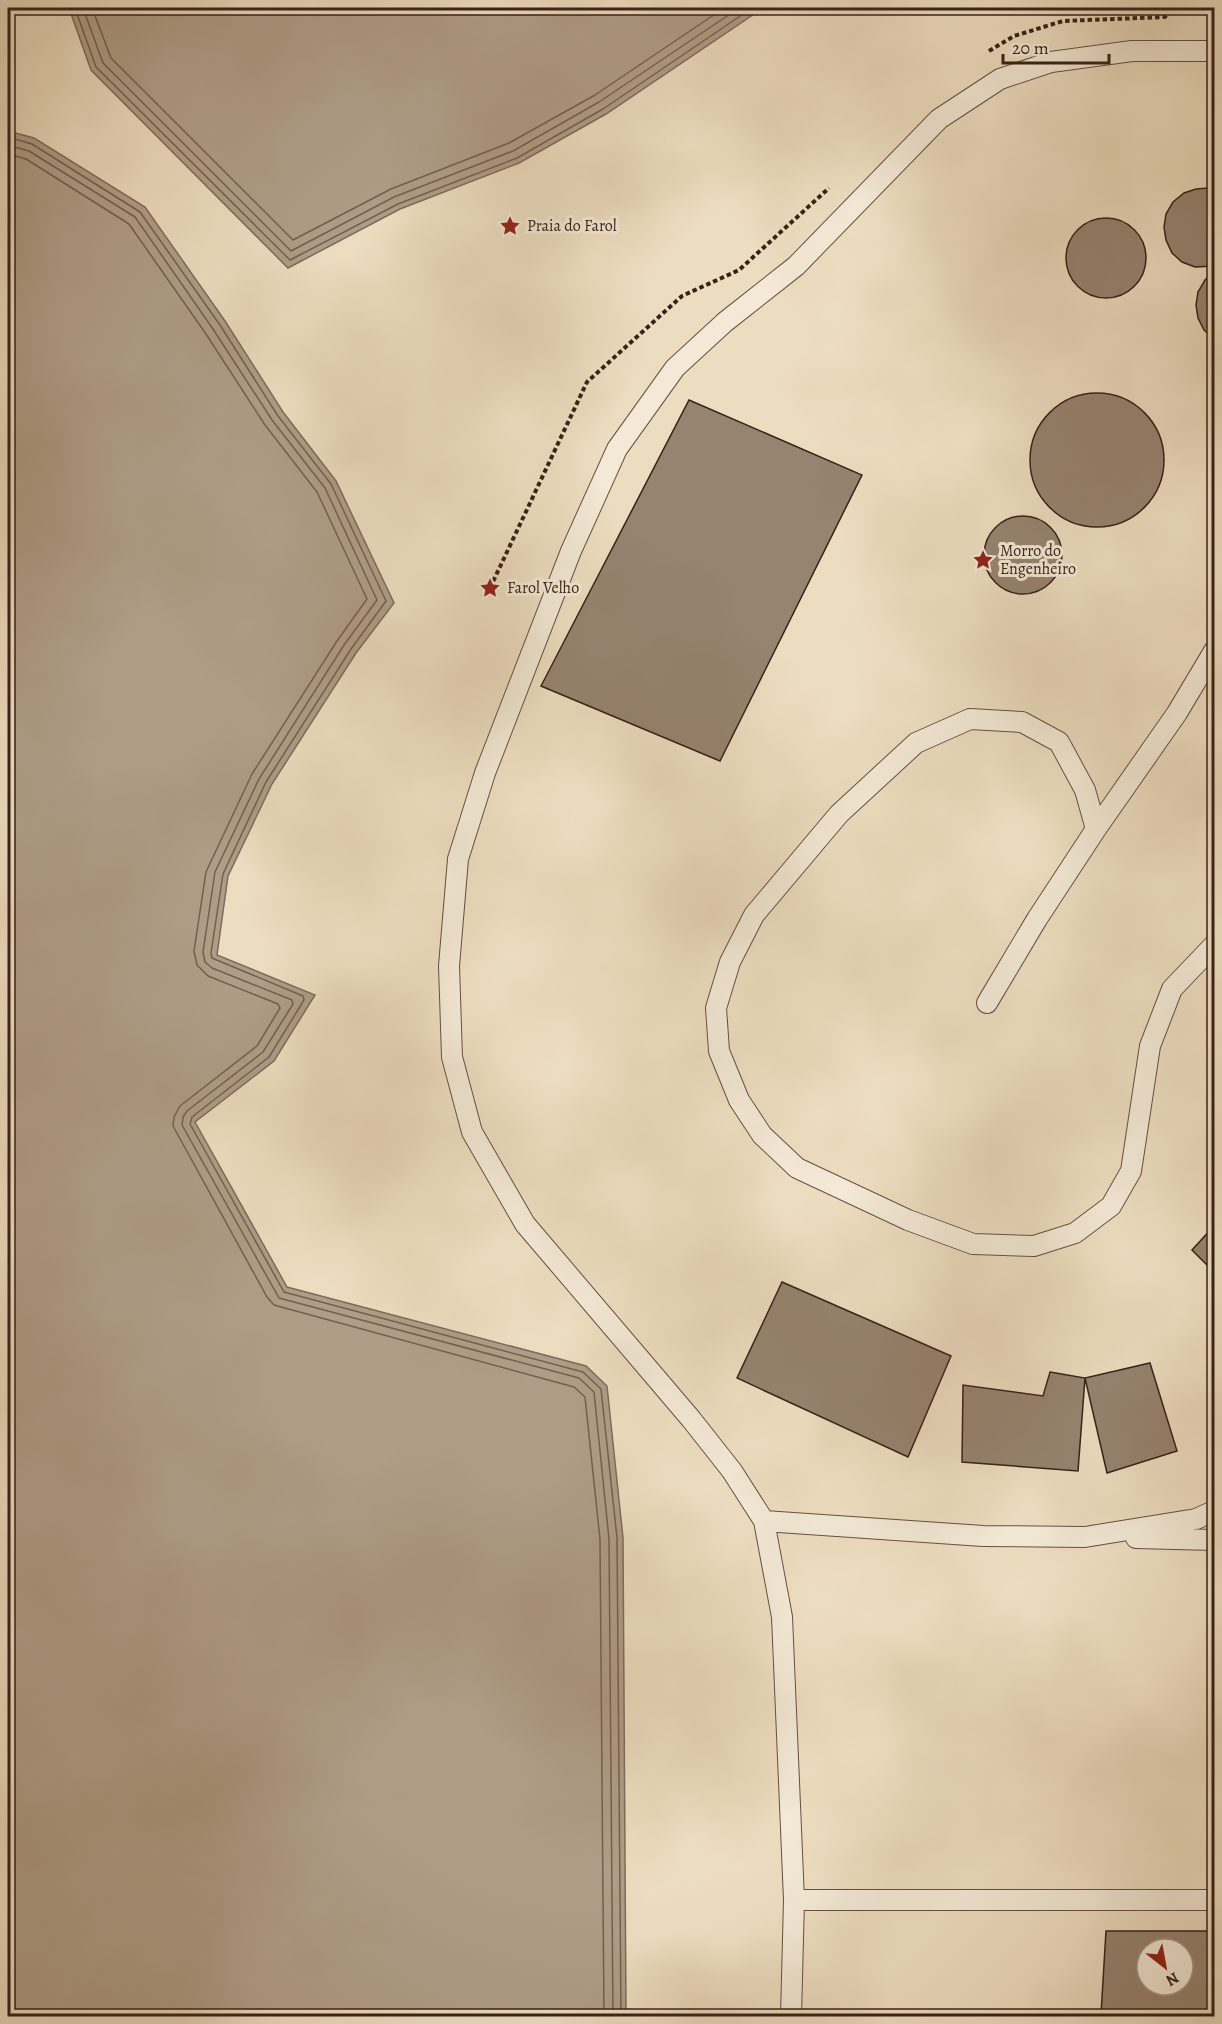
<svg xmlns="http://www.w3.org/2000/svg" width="1222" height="2024" font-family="Alegreya,serif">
<rect width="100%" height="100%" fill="#edddc0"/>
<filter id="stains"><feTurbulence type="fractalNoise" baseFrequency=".00333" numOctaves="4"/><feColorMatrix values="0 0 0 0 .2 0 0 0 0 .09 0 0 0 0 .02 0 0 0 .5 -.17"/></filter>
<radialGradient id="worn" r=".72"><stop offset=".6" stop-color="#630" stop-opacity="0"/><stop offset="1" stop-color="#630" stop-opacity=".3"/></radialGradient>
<!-- water -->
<path fill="#af9d87" stroke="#7f6b5b" stroke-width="1.5" d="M 69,8 L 763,8 L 606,114 L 519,163 L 400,209 L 288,268 L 91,70 Z
M 8,131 L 34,138 L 145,207 L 225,321 L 283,412 L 336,481 L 394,603 L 356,653 L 272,784 L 228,876 L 217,955 L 315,995 L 274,1061 L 195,1122 L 287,1287 L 586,1366 L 607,1386 L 623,1538 L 626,2016 L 8,2016 Z"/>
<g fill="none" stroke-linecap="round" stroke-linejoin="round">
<!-- shore -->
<path stroke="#745f50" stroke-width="1.5" d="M 75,8 L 96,67 L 290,260 L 398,204 L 517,158 L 603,109 L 752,8
M 83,8 L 103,63 L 291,251 L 394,197 L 513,151 L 599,102 L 739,8
M 92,8 L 111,58 L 293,240 L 391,189 L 509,143 L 595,95 L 724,8
M 8,137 L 32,144 L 140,212 L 220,325 L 278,416 L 331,484 L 386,601 L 351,649 L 266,782 L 223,874 L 211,953 L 212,958 L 303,996 L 304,1000 L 269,1057 L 192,1117 L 190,1124 L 284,1292 L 583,1372 L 601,1389 L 617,1538 L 621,2016
M 8,145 L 29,151 L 135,217 L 213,329 L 272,420 L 325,488 L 377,600 L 344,645 L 259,779 L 215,872 L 203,952 L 205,962 L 212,968 L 292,1000 L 293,1004 L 263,1052 L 187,1111 L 183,1117 L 182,1125 L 279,1298 L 579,1378 L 594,1392 L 609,1539 L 613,2016
M 8,154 L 26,159 L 129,224 L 206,334 L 265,425 L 317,492 L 367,599 L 337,641 L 252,774 L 206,872 L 194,951 L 197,965 L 208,976 L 278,1004 L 280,1008 L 257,1046 L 180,1106 L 174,1117 L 173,1126 L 267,1297 L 274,1305 L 574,1387 L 585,1397 L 600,1539 L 604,2016"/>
</g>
<!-- building -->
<path fill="#968370" stroke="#382119" stroke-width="1.5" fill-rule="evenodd" d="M 1208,188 L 1214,190 L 1214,266 L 1195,267 L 1182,262 L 1172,253 L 1166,240 L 1164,227 L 1166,214 L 1173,202 L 1184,193 L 1196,189 Z
M1066 258a40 40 0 1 1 80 0a40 40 0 1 1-80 0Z
M 1214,272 L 1214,339 L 1204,330 L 1198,318 L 1196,305 L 1198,292 L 1205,280 Z
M1030 460a67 67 0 1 1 134 0a67 67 0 1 1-134 0Z
M 689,400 L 862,475 L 720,761 L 541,686 Z
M984 555a39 39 0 1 1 78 0a39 39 0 1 1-78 0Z
M 1214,1226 L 1214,1272 L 1192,1250 Z
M 782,1282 L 951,1356 L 908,1457 L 737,1378 Z
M 1150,1363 L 1177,1451 L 1107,1473 L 1085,1378 Z
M 1050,1372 L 1085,1378 L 1078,1471 L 962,1462 L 963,1385 L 1043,1396 Z
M 1106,1931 L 1214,1931 L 1214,2016 L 1101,2014 ZM 1147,1949 L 1183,1949 L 1183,1985 L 1147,1985 Z"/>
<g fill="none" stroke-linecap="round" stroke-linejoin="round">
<!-- lane casing -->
<g stroke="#655043" stroke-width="22">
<path id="lane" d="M 1096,829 L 1085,790 L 1059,742 L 1022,722 L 970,719 L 916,743 L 839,814 L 754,915 L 730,962 L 716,1008 L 719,1051 L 739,1100 L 762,1135 L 797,1168 L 908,1220 L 973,1244 L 1034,1246 L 1075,1233 L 1111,1206 L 1131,1171 L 1150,1046 L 1172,989 L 1214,945
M 987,1003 L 1037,919 L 1096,829 L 1177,713 L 1214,651
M 764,1521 L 983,1536 L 1085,1537 L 1196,1519 L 1214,1511
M 1136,1538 L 1214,1540
M 794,1900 L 1214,1900
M 791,2016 L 794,1900 L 782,1617 L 764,1521 L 732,1471 L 691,1419 L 525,1224 L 472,1132 L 452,1057 L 449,966 L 458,859 L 485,773 L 571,551 L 617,449 L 675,368 L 725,322 L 796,266 L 939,119 L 1000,79 L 1051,62 L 1132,51 L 1214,51"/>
</g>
<!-- path -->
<path stroke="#382119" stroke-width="4" stroke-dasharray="4.5 3" stroke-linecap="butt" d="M 989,51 L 1014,36 L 1063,21 L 1165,17 L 1173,8
M 490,588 L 587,382 L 682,296 L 739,270 L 829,188"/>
<!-- lane -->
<use href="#lane" stroke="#f3e9d6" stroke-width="20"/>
</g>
<!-- icons -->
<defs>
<g id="sight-bare" transform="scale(1.62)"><path d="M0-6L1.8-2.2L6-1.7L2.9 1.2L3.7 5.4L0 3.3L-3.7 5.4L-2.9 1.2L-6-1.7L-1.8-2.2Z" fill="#8f2418" stroke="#f3e9d6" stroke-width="2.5" paint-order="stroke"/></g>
</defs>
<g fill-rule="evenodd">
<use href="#sight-bare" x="510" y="226"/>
<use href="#sight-bare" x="983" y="560"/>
<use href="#sight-bare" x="490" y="588"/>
</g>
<g text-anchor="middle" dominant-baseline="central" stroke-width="6" stroke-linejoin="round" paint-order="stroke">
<!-- poi labels -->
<g font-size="16" fill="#382119" stroke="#f3e9d6" text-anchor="start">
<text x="527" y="226">Praia do Farol</text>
<text x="1000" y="551">Morro do<tspan x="1000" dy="18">Engenheiro</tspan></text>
<text x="507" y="588">Farol Velho</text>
</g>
</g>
<!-- margin -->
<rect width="1222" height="2024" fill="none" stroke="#edddc0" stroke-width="30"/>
<rect x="9" y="9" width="1204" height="2006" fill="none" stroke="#382119" stroke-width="3"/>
<rect x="15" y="15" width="1192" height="1994" fill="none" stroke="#382119" stroke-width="1.5"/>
<!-- north arrow -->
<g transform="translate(1165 1967) rotate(149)"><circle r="28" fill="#f3e9d6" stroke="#a8998a" stroke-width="1.5"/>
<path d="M0-4.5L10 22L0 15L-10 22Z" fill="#8f2418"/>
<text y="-9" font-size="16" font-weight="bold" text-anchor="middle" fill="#382119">N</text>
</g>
<!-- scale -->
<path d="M1003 54v9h106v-9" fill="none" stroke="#382119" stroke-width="3"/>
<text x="1012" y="54" font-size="18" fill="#382119" stroke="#f3e9d6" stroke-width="4.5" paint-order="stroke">20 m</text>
<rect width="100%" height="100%" filter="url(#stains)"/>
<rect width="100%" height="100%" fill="url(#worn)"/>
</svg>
